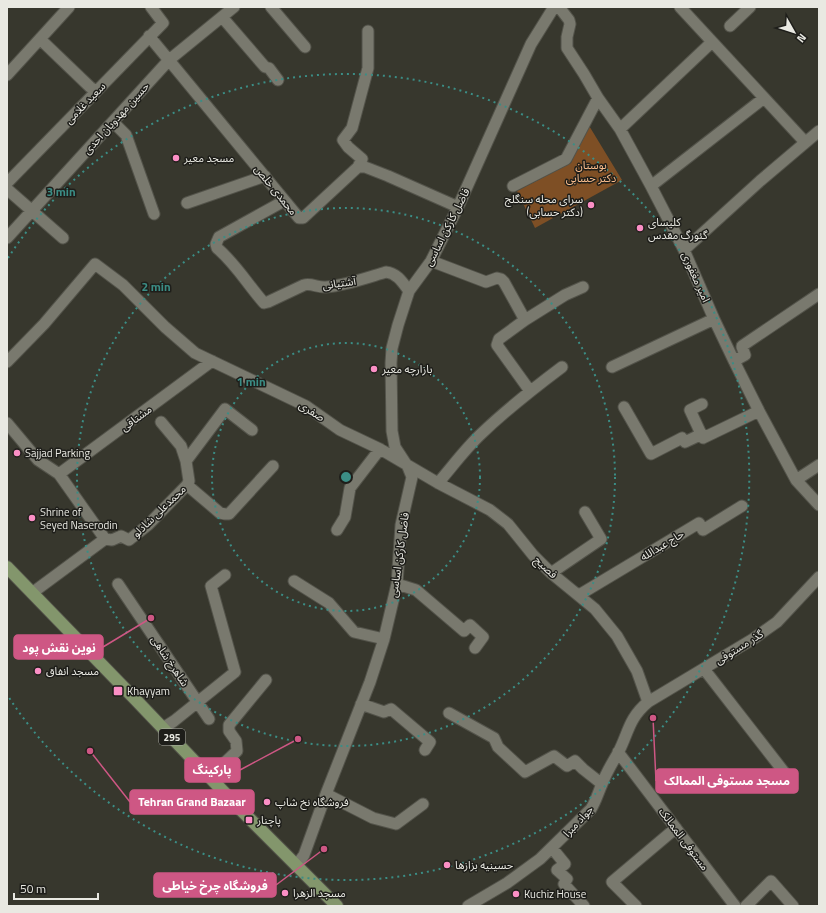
<svg xmlns="http://www.w3.org/2000/svg" width="826" height="913" font-family="'Titillium Web','Noto Sans Arabic',sans-serif">
<rect width="100%" height="100%" fill="#37372d"/>
<!-- green -->
<path fill="#7e4f25" d="M 588,124 L 622,180 L 535,228 L 517,191 L 571,163 Z"/>
<g fill="none" stroke-linecap="round" stroke-linejoin="round">
<!-- street casing -->
<g stroke="#53534a" stroke-width="13">
<path id="street" d="M 271,7 L 305,47
M 559,7 L 569,20 L 570,24 L 567,37 L 567,48 L 584,74 L 598,98 L 620,129 L 651,186 L 684,250 L 714,319 L 734,361 L 759,411 L 796,480 L 819,505
M 680,7 L 805,142
M 222,17 L 265,67 L 269,68 L 278,80
M 730,26 L 750,7
M 149,36 L 299,218 L 303,218 L 358,167 L 362,159 L 348,147 L 343,140 L 352,128 L 368,68 L 368,31
M 40,39 L 90,87 L 96,91
M 7,75 L 69,7
M 113,122 L 126,135 L 154,214
M 620,129 L 712,42
M 358,167 L 365,167 L 388,176 L 458,207
M 7,183 L 163,23 L 151,7
M 513,186 L 566,159 L 598,98
M 651,186 L 764,98
M 7,189 L 63,238
M 284,201 L 219,237 L 216,244 L 217,248 C 236,264 248,285 264,303 L 268,302 L 304,285 C 312,283 318,288 326,287 C 347,285 366,278 386,272 C 397,273 403,283 409,291
M 187,203 L 265,176
M 7,238 L 169,60 L 234,7
M 684,250 L 760,181 L 819,131
M 431,261 L 486,282 L 497,278 L 501,279 L 504,282 L 525,320 L 499,339 L 497,345 L 530,391
M 525,320 L 565,295 L 583,287
M 734,361 L 745,355 L 742,347 L 742,346 L 819,294
M 7,362 L 44,324 L 95,264 L 123,285 L 165,327 L 195,353 L 306,406 L 340,430 L 380,449 L 438,483 L 490,510 L 508,524 L 533,555 L 551,573 L 595,609 L 617,636 L 637,671 L 648,702
M 612,367 L 714,319
M 702,404 L 690,410 L 703,438 L 759,411
M 624,407 L 651,454 L 682,438 L 685,442 L 702,434
M 7,423 L 38,460 L 59,474 L 105,539
M 186,461 L 225,409 L 252,430
M 59,474 L 212,361
M 796,480 L 819,465
M 438,483 C 452,467 465,449 481,434 C 506,410 534,388 562,367
M 187,485 L 220,513 L 225,514 L 229,514 L 273,466
M 337,530 L 345,517 L 350,488 L 380,449
M 551,573 L 601,539 L 585,512
M 294,581 L 329,603 L 354,632 L 384,639
M 118,584 L 209,719
M 397,584 L 416,590 L 464,631 L 470,625 L 483,637 L 475,648
M 32,593 L 105,539 L 112,540 L 121,536 L 129,540 L 148,525 L 187,485 L 189,481 L 186,461 L 181,446 L 161,422
M 579,595 L 699,523 L 703,530 L 742,506
M 704,669 L 784,772
M 361,704 L 384,712 L 391,709 L 430,742 L 425,750
M 449,713 L 494,738 L 498,747 L 525,772 L 554,756 L 567,766 L 575,761 L 583,769 L 602,784
M 163,728 L 174,721 L 235,672 L 211,586 L 225,575
M 618,752 L 735,906
M 208,776 L 219,768 L 237,751 L 236,741 L 229,731 L 229,725 L 266,680
M 326,794 L 373,818 L 396,824 L 423,804
M 552,848 L 565,864 L 557,870 L 567,879 L 564,884 L 584,906
M 296,866 L 304,855 L 326,794 L 370,682 L 384,639 L 397,584 L 401,525 L 412,477 L 408,467 L 395,447 L 392,431 L 391,363 L 392,348 L 398,325 L 409,291 L 431,261 L 458,207 L 531,44 L 554,7
M 468,906 L 507,883 L 540,859 L 591,809 C 596,801 598,793 602,784 C 606,773 612,763 618,753 C 629,732 628,719 648,702 L 753,639 L 777,622 L 819,577
M 636,906 L 612,882 L 676,828
M 746,906 L 771,881 L 793,906"/>
</g>
<!-- primary casing -->
<g stroke="#53534a" stroke-width="14">
<path id="primary" d="M 7,567 L 135,699 L 241,810 L 337,906"/>
</g>
<!-- street -->
<use href="#street" stroke="#79796e" stroke-width="11"/>
<!-- primary -->
<use href="#primary" stroke="#83966c" stroke-width="12"/>
</g>
<!-- distance rings -->
<g fill="none" stroke="#3b8d85" stroke-width="2" stroke-dasharray="2 4">
<circle cx="346" cy="477" r="134"/>
<circle cx="346" cy="477" r="269"/>
<path d="M8 258A403 403 0 1 1 8 696"/>
</g>
<!-- markers -->
<g fill="#fb8fc5" stroke="#1e1e1a" stroke-width="1.5">
<circle cx="176" cy="158" r="4"/>
<circle cx="591" cy="205" r="4"/>
<circle cx="640" cy="228" r="4"/>
<circle cx="374" cy="369" r="4"/>
<circle cx="17" cy="453" r="4"/>
<circle cx="32" cy="518" r="4"/>
<circle cx="38" cy="671" r="4"/>
<rect x="113" y="686" width="10" height="10" rx="2"/>
<circle cx="267" cy="802" r="4"/>
<rect x="245" y="816" width="8" height="8" rx="2"/>
<circle cx="447" cy="865" r="4"/>
<circle cx="285" cy="893" r="4"/>
<circle cx="516" cy="894" r="4"/>
</g>
<g text-anchor="middle" dominant-baseline="central" stroke-width="3" stroke-linejoin="round" paint-order="stroke">
<!-- shield labels -->
<rect fill="#1e1e1a" stroke="#acaca6" stroke-width="1" x="159" y="729" width="26" height="16" rx="3"/>
<g font-size="10" font-weight="bold" fill="#e9e9e2">
<text x="172" y="737">295</text>
</g>
<!-- street labels -->
<g font-size="11" fill="#e9e9e2" stroke="#1e1e1a">
<text transform="translate(85 103) rotate(-46)">سعید غلامی</text>
<text transform="translate(116 118) rotate(-48)">حسین مهدویان احدی</text>
<text transform="translate(276 190) rotate(51)">محمدی خلص</text>
<text transform="translate(447 227) rotate(-63)">فاضل کارکن اساسی</text>
<text transform="translate(696 277) rotate(66)">امیر مغفوری</text>
<text transform="translate(339 283) rotate(-8)">آشتیانی</text>
<text transform="translate(312 411) rotate(32)">صفری</text>
<text transform="translate(136 418) rotate(-36)">مشتاقی</text>
<text transform="translate(159 511) rotate(-44)">محمدعلی شادلو</text>
<text transform="translate(662 545) rotate(-31)">حاج عبدالله</text>
<text transform="translate(399 555) rotate(-82)">فاضل کارکن اساسی</text>
<text transform="translate(546 567) rotate(43)">فصیح</text>
<text transform="translate(739 647) rotate(-32)">گذر مستوفی</text>
<text transform="translate(170 661) rotate(56)">شاهرخ شاهی</text>
<text transform="translate(578 821) rotate(-47)">جواد مبرا</text>
<text transform="translate(684 839) rotate(53)">مستوفی الممالک</text>
</g>
<!-- poi labels -->
<g font-size="11" fill="#e9e9e2" stroke="#1e1e1a" text-anchor="start">
<text x="184" y="158">مسجد معیر</text>
<text x="583" y="199" text-anchor="end">سرای محله سنگلج<tspan x="583" dy="13">(دکتر حسابی)</tspan></text>
<text x="648" y="222">کلیسای<tspan x="648" dy="13">گئورگ مقدس</tspan></text>
<text x="382" y="369">بازارچه معیر</text>
<text x="25" y="453">Sajjad Parking</text>
<text x="40" y="512">Shrine of<tspan x="40" dy="13">Seyed Naserodin</tspan></text>
<text x="46" y="671">مسجد انفاق</text>
<text x="127" y="691">Khayyam</text>
<text x="275" y="802">فروشگاه نخ شاپ</text>
<text x="257" y="820">پاچنار</text>
<text x="455" y="865">حسینیه بزازها</text>
<text x="293" y="893">مسجد الزهرا</text>
<text x="524" y="894">Kuchiz House</text>
</g>
<!-- park labels -->
<g font-size="11" fill="#fbbe8d" stroke="#1e1e1a">
<text x="591" y="165">بوستان<tspan x="591" dy="13">دکتر حسابی</tspan></text>
</g>
</g>
<circle cx="346" cy="477" r="6" fill="#3b8d85" stroke="#1e1e1a" stroke-width="2"/>
<g font-size="12" text-anchor="middle" font-weight="bold" fill="#3b8d85" stroke="#1e1e1a" stroke-width="3" stroke-linejoin="round" paint-order="stroke">
<text x="61" y="196">3 min</text>
<text x="156" y="291">2 min</text>
<text x="251" y="386">1 min</text>
</g>
<!-- callouts -->
<path fill="none" stroke="#ce5784" stroke-width="1.5" d="M151 618L103 647M298 739L240 770M653 718L656 781M90 751L130 802M324 849L276 885"/>
<g fill="#ce5784" stroke="#1e1e1a" stroke-width="1.5">
<circle cx="151" cy="618" r="4"/>
<circle cx="298" cy="739" r="4"/>
<circle cx="653" cy="718" r="4"/>
<circle cx="90" cy="751" r="4"/>
<circle cx="324" cy="849" r="4"/>
</g>
<g fill="#ce5784" stroke="#ce5784" stroke-width="1.5">
<rect x="14" y="635" width="89" height="24" rx="4"/>
<rect x="185" y="758" width="55" height="24" rx="4"/>
<rect x="656" y="769" width="142" height="24" rx="4"/>
<rect x="130" y="790" width="124" height="24" rx="4"/>
<rect x="154" y="873" width="122" height="24" rx="4"/>
</g>
<g font-size="12" text-anchor="middle" font-weight="bold" fill="#fff">
<text x="59" y="652">نوین نقش پود</text>
<text x="212" y="774">پارکینگ</text>
<text x="727" y="785">مسجد مستوفی الممالک</text>
<text x="192" y="806">Tehran Grand Bazaar</text>
<text x="215" y="890">فروشگاه چرخ خیاطی</text>
</g>
<!-- border -->
<rect width="826" height="913" fill="none" stroke="#e9e9e2" stroke-width="16"/>
<!-- north arrow -->
<g transform="translate(794 32) rotate(129)" stroke="#1e1e1a" stroke-width="3" paint-order="stroke">
<path d="M0-3L7 15L0 10L-7 15Z" fill="#e9e9e2"/>
<text y="-6" font-size="11" font-weight="bold" text-anchor="middle" fill="#e9e9e2">N</text>
</g>
<!-- scale -->
<path d="M14 893v6h84v-6" fill="none" stroke="#e9e9e2" stroke-width="2"/>
<text x="20" y="893" font-size="12" fill="#e9e9e2" stroke="#1e1e1a" stroke-width="3" paint-order="stroke">50 m</text>
</svg>
